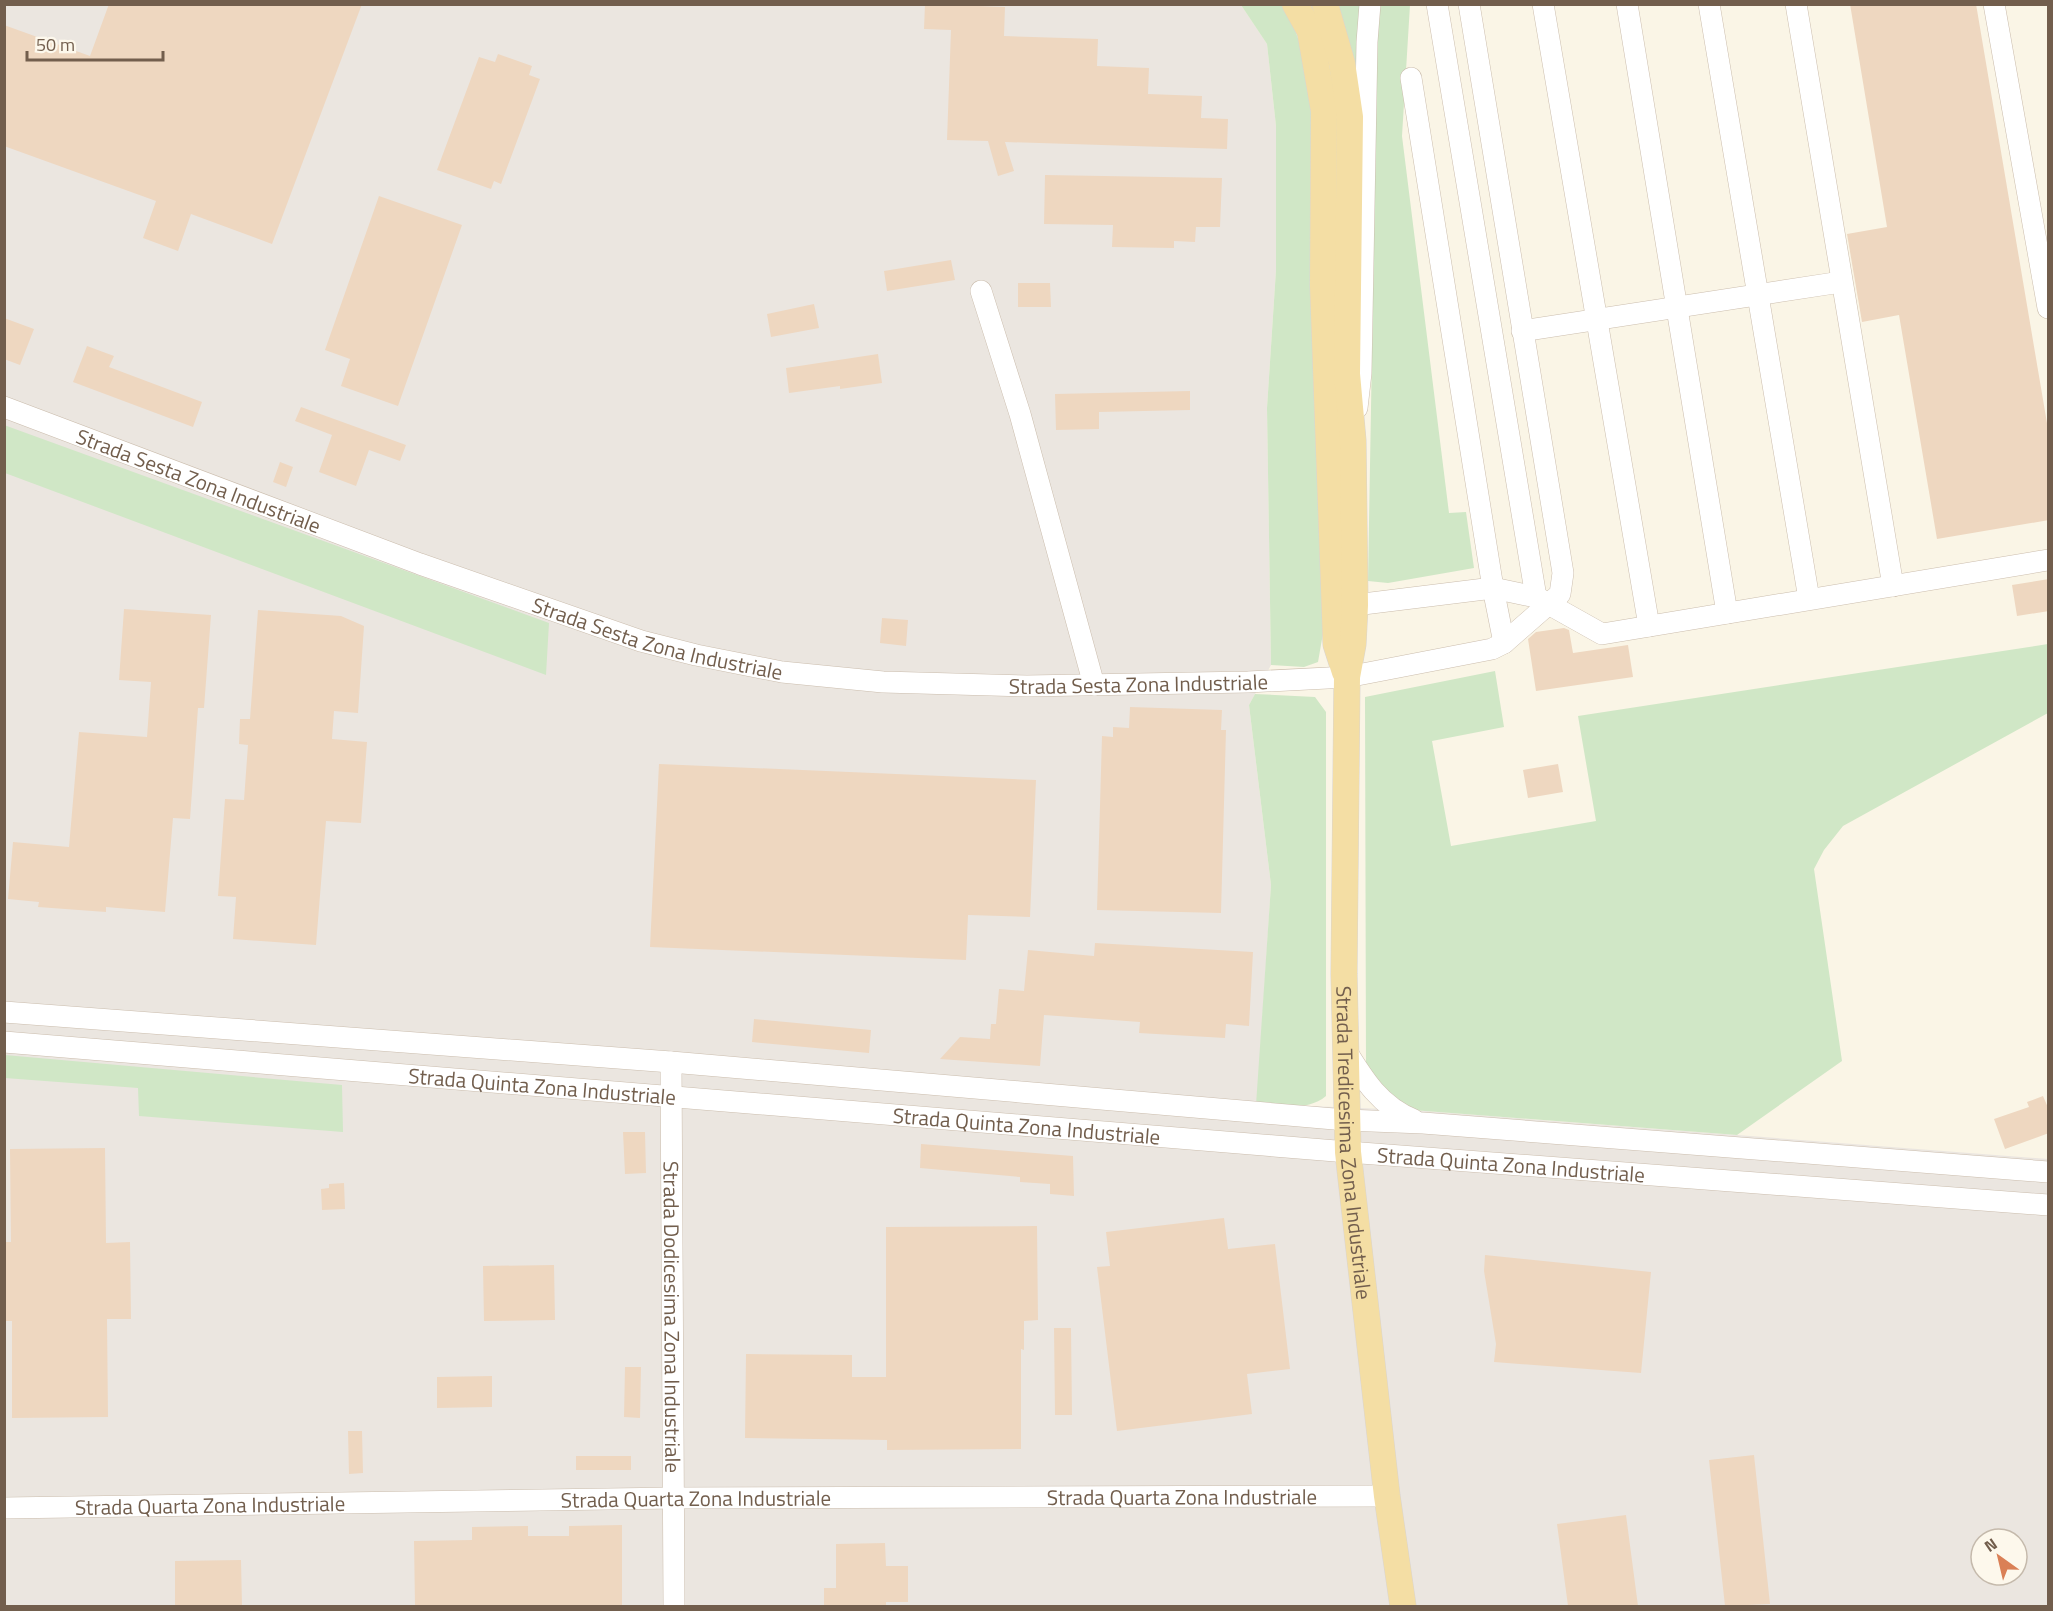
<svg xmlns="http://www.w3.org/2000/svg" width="2053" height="1611" font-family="'Titillium Web',sans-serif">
<rect width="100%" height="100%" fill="#faf5e6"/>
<!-- industrial -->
<path fill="#ebe6e0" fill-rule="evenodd" d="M 5,5 L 1241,5 L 1267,44 L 1276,126 L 1276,270 L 1267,408 L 1271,665 L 1249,705 L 1271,885 L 1257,1104 L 1412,1110 L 2048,1159 L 2048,1606 L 5,1606 ZM 1981,1539 L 2017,1539 L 2017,1575 L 1981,1575 Z"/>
<!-- green -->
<path fill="#d0e7c6" d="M 1241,5 L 1286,5 L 1309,69 L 1313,115 L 1313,356 L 1325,622 L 1318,662 L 1304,667 L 1271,665 L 1267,408 L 1276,270 L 1276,126 L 1267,44 Z
M 1338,5 L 1365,5 L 1358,95 Z
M 1378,5 L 1410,5 L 1402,136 L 1449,513 L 1466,512 L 1474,568 L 1388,583 L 1368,581 Z
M 4,425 L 549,623 L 546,675 L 5,473 Z
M 2048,644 L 2048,713 L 1843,826 L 1824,850 L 1814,869 L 1842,1061 L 1737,1135 L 1412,1110 L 1391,1098 L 1366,1069 L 1365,697 L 1495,671 L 1504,727 L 1432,741 L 1451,846 L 1596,821 L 1578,716 Z
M 1255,694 L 1315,697 L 1326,712 L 1326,1096 C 1307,1112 1280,1105 1256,1105 L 1271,885 L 1249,705 Z
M 5,1055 L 342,1085 L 343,1132 L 139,1116 L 138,1088 L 5,1078 Z"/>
<!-- building -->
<path fill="#eed7c0" d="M 109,4 L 362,4 L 272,244 L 191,214 L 178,251 L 143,238 L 156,201 L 4,146 L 4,25 L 90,56 Z
M 925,4 L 1005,7 L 1004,36 L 1098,39 L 1097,66 L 1149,68 L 1148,94 L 1202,96 L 1201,118 L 1228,119 L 1227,149 L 1005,142 L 1014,171 L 998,176 L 988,141 L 947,140 L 951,30 L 924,29 Z
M 1850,4 L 1976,4 L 2049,435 L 2049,520 L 1937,539 L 1899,315 L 1862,322 L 1847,234 L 1887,227 Z
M 498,54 L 532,66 L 529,75 L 540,79 L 501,184 L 494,181 L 491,189 L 437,170 L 479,57 L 495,62 Z
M 1045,175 L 1222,178 L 1220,227 L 1196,227 L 1195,242 L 1174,241 L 1174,248 L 1112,247 L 1113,225 L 1044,224 Z
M 379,196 L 462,225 L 398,406 L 341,386 L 350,359 L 325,350 Z
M 951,260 L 955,280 L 887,291 L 884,271 Z
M 1018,283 L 1050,283 L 1051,307 L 1018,307 Z
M 814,304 L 819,328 L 771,337 L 767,314 Z
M 4,318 L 34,329 L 20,365 L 4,359 Z
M 87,346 L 114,356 L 109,367 L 202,402 L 193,427 L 73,382 Z
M 878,354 L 882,383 L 840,389 L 840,386 L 789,393 L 786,368 Z
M 1190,391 L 1190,410 L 1099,412 L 1099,429 L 1056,430 L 1055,394 Z
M 301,407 L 406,445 L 400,461 L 369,450 L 356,486 L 319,472 L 332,435 L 295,421 Z
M 280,462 L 293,467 L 286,487 L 273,482 Z
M 2049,579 L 2049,611 L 2017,616 L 2012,585 Z
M 124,609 L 211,615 L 204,708 L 198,708 L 190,819 L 173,818 L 165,912 L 106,907 L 106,912 L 38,907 L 39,902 L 8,899 L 13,842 L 69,847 L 79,732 L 147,737 L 151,682 L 119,680 Z
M 258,610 L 341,616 L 364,626 L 358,713 L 334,711 L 332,739 L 367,742 L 361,823 L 326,821 L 316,945 L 233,939 L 236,897 L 218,896 L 225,799 L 244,800 L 248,745 L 239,744 L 240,719 L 250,719 Z
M 882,618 L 908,620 L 906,646 L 880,643 Z
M 1564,628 L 1569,630 L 1573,653 L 1628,645 L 1633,677 L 1536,691 L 1528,639 L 1536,632 Z
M 1130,707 L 1222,710 L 1221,730 L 1226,730 L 1221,913 L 1097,910 L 1102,736 L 1113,737 L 1113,727 L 1129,728 Z
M 659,764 L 1036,780 L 1030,917 L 968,915 L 966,960 L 650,947 Z
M 1558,764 L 1563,792 L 1528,798 L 1523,770 Z
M 1095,943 L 1253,952 L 1249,1026 L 1226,1024 L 1225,1038 L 1139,1033 L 1140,1022 L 1044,1015 L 1040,1066 L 940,1059 L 960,1037 L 990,1039 L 991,1024 L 996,1024 L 999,989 L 1024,991 L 1028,950 L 1094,956 Z
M 754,1019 L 871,1030 L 869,1053 L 752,1042 Z
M 2043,1096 L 2049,1110 L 2049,1133 L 2005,1149 L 1994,1119 L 2029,1107 L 2027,1102 Z
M 623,1132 L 645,1132 L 646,1173 L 625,1174 Z
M 921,1144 L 1073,1156 L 1074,1196 L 1050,1194 L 1050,1184 L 1020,1182 L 1020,1177 L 920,1168 Z
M 105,1148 L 106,1243 L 130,1242 L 131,1319 L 107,1319 L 108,1417 L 12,1418 L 12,1321 L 4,1321 L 4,1242 L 11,1242 L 10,1149 Z
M 344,1183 L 345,1209 L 322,1210 L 321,1189 L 329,1188 L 329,1184 Z
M 1224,1218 L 1228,1249 L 1275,1244 L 1290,1369 L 1247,1374 L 1252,1414 L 1117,1431 L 1097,1267 L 1110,1266 L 1106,1232 Z
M 1037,1226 L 1038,1320 L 1024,1321 L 1024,1350 L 1021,1349 L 1021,1449 L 887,1450 L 887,1440 L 745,1438 L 746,1354 L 852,1355 L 852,1377 L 886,1377 L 886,1227 Z
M 1485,1255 L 1651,1272 L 1641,1373 L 1494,1362 L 1496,1344 L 1484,1271 Z
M 554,1265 L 555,1320 L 484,1321 L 483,1266 Z
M 1054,1328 L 1071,1328 L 1072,1415 L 1055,1415 Z
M 625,1367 L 641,1367 L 640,1418 L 624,1417 Z
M 492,1376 L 492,1407 L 437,1408 L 437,1377 Z
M 348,1431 L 362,1431 L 363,1473 L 349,1474 Z
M 1754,1455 L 1770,1604 L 1725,1606 L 1709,1460 Z
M 576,1456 L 631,1456 L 631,1470 L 576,1470 Z
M 1626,1515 L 1638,1606 L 1568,1606 L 1557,1524 Z
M 622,1525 L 622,1606 L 415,1606 L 414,1541 L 472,1540 L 472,1527 L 528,1526 L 528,1536 L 569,1536 L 569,1526 Z
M 885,1543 L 886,1566 L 908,1566 L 908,1602 L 886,1602 L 886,1606 L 824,1606 L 824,1588 L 836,1588 L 836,1544 Z
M 241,1560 L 242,1606 L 175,1606 L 175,1561 Z"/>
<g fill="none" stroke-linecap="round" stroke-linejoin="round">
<!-- minor casing -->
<g stroke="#cbbdad" stroke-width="22">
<g id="minor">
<path d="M 1437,4 L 1536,597"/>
<path d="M 1543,4 L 1649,626"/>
<path d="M 1627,4 L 1727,613"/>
<path d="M 1709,4 L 1809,599"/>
<path d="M 1796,4 L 1893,586"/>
<path d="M 1994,4 L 2048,308"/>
<path d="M 1411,78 L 1493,588 L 1504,643"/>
<path d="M 981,291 L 1020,414 L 1094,685"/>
<path d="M 1522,331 L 1841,282"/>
<path id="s1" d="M 4,407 L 420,564 L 641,641 L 696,655 L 782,672 L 883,682 L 1027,686 L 1248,682 L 1347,677 L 1492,649 L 1504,643 L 1560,594 L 1563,573 L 1469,4"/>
<path d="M 1357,408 L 1361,373 L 1367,42 L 1370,4"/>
<path d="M 1355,605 L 1493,588 L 1536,597 L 1602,634 L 2048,560"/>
<path d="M 4,1012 L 671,1062 L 1346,1120 L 1423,1123 L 2048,1172"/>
<path id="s2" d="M 4,1042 L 1348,1152 L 2048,1205"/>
<path d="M 1345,1049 C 1364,1080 1380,1106 1414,1120"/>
<path id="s3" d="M 671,1062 L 674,1606"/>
<path id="s4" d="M 4,1508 L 674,1498 L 1387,1496"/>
</g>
</g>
<!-- major casing -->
<g stroke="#dad5d1" stroke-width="27">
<g id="major">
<path d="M 1295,4 L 1310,31 L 1324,111 L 1323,286 L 1336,644 L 1345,672"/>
<path id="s5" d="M 1325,4 L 1342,63 L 1350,117 L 1347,374 L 1353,441 L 1355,605 L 1353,644 L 1347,677 L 1344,974 L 1348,1152 L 1387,1496 L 1403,1606"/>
</g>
</g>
<!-- minor -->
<use href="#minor" stroke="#fff" stroke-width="21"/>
<!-- major -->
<use href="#major" stroke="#f4dea4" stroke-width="26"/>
</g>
<g text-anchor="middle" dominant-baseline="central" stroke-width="4.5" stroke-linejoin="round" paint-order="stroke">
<!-- street labels -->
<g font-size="21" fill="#725e4d" stroke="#fdf8ec">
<text stroke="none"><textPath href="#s1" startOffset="208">Strada Sesta Zona Industriale</textPath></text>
<text stroke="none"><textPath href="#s1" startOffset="694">Strada Sesta Zona Industriale</textPath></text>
<text stroke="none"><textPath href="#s1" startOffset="1180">Strada Sesta Zona Industriale</textPath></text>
<text stroke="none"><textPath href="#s2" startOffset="540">Strada Quinta Zona Industriale</textPath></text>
<text stroke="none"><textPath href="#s2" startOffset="1026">Strada Quinta Zona Industriale</textPath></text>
<text stroke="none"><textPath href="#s5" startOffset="1143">Strada Tredicesima Zona Industriale</textPath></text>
<text stroke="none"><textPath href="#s2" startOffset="1512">Strada Quinta Zona Industriale</textPath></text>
<text stroke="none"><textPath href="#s3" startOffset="255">Strada Dodicesima Zona Industriale</textPath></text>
<text stroke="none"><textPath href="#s4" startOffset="1178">Strada Quarta Zona Industriale</textPath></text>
<text stroke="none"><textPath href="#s4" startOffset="692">Strada Quarta Zona Industriale</textPath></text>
<text stroke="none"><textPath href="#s4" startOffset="206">Strada Quarta Zona Industriale</textPath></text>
</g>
</g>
<!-- border -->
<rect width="2053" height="1611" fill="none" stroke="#725e4d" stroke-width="12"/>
<!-- north arrow -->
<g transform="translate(1999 1557) rotate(326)"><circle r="28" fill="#fdf8ec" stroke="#c5baac" stroke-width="1.5"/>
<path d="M0-4.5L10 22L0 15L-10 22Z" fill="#da8056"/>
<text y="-9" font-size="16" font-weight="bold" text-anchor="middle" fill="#725e4d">N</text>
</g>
<!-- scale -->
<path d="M27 51v9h136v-9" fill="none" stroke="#725e4d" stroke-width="3"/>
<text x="36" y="51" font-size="18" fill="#725e4d" stroke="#fdf8ec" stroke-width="4.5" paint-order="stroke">50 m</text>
</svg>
